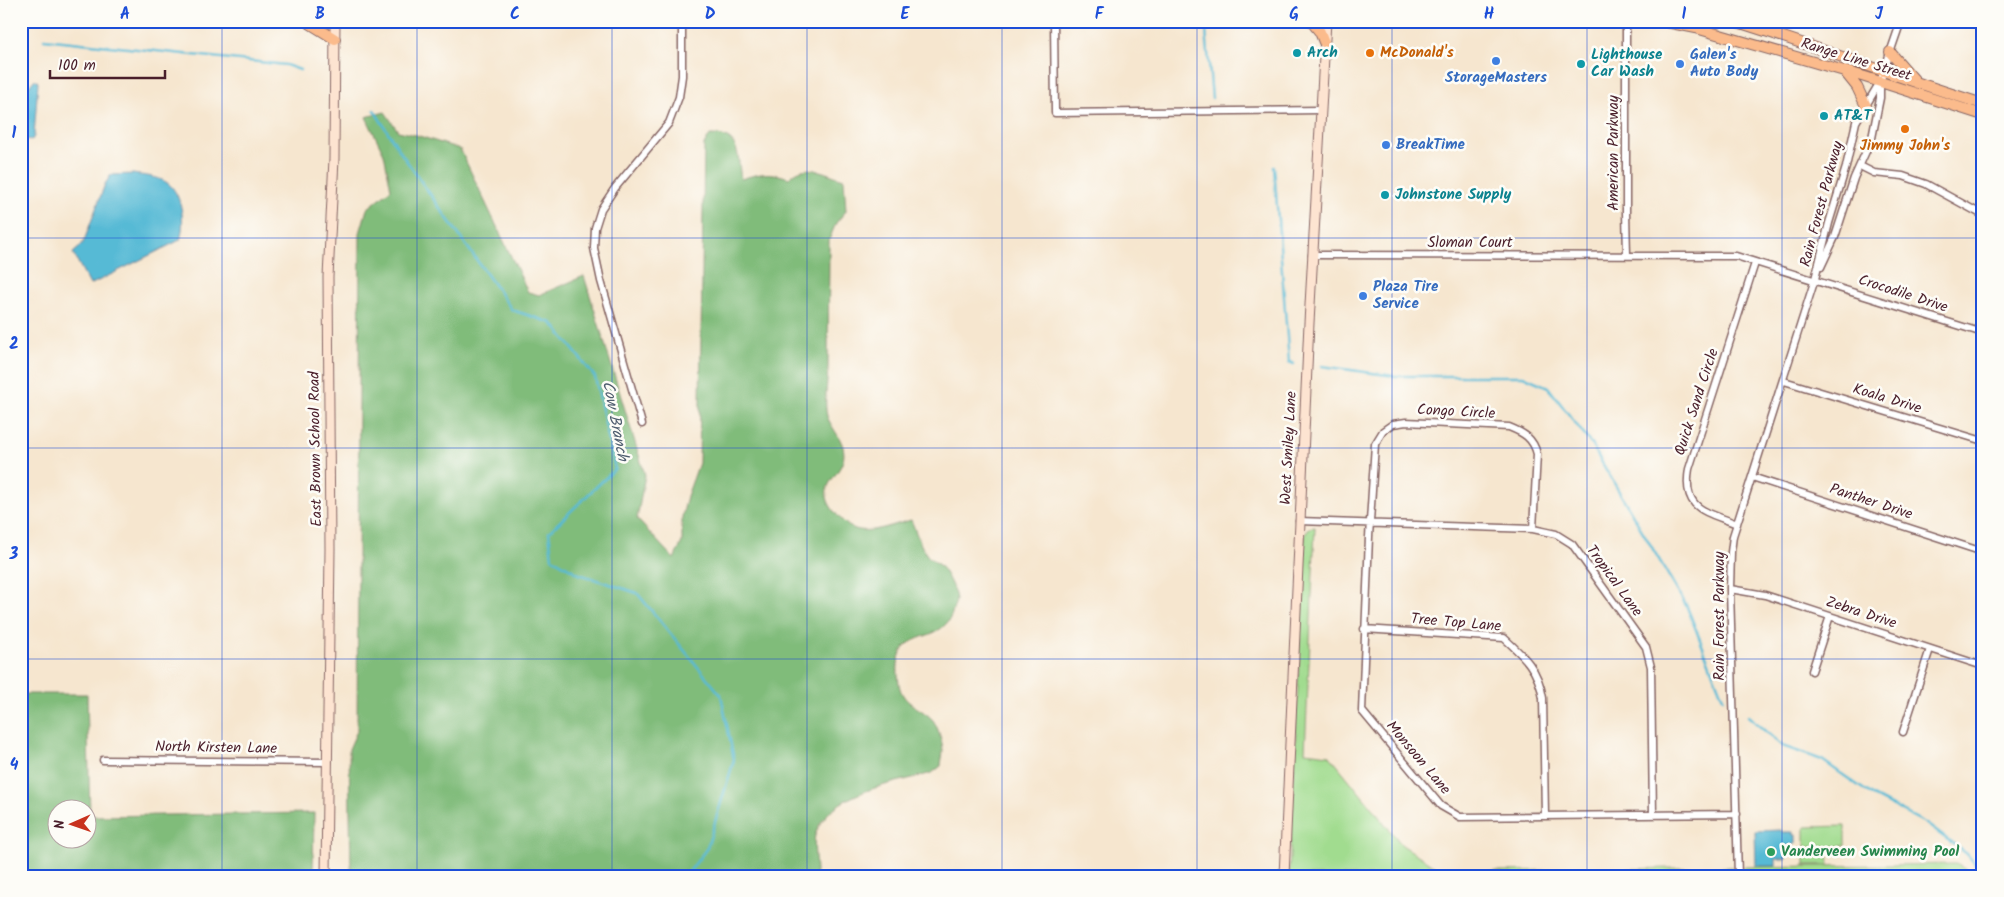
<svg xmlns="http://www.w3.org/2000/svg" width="2004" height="897" font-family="Kalam,sans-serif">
<rect width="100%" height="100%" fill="#fdfcf7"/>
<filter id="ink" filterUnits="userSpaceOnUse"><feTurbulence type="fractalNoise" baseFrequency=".02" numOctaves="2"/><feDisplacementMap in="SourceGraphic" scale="10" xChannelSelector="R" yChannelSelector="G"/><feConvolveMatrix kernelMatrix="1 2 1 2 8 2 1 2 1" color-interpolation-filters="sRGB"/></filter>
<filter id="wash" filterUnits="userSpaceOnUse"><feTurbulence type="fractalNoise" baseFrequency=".0096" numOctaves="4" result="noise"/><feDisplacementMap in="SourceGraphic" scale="20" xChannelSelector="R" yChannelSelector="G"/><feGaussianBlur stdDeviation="1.12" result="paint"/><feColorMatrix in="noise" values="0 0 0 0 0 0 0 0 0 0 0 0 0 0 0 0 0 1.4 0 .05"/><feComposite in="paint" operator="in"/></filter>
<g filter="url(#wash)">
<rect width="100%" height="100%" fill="#f6e6cf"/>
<!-- green -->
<path fill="#a1dc8f" stroke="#767e5d" d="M 1315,527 L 1305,752 L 1329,755 L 1402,845 L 1444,872 L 1732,867 L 1733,876 L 1289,876 L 1305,534 L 1309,528 Z
M 1845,826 L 1845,846 L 1805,847 L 1805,827 Z
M 1805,851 L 1828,851 L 1829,865 L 1805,865 Z
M 1956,864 L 1967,870 L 1968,876 L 1743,876 L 1743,867 Z"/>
<!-- forest -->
<path fill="#80bc7a" stroke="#656e52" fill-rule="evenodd" d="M 385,112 L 398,131 L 416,135 L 460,149 L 528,292 L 539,295 L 584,276 L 645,475 L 637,519 L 674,559 L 682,542 L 682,517 L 687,496 L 699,463 L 704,145 L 710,135 C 742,134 737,156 741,179 C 760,173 769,171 789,178 C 806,161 823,173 844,179 L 846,211 L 836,223 L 829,240 C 829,284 828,327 828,370 C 827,383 824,405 827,416 C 831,427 840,436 843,447 C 851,479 801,482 845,523 C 862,539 891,525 911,520 C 916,531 920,546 927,555 C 930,559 935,561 939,565 C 945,570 955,590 956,599 C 956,602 954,607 953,610 C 943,651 889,620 899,684 C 902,704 919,706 932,719 C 937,724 943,743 943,751 C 943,756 941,761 941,766 L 932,773 C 894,784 829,791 815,835 C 813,843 816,863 816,873 L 813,876 L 351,876 L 349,749 L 357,731 L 360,233 L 367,209 L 391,189 L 384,154 L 366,117 Z
M 21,694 L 87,694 L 90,816 L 314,813 L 313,876 L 21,876 ZM 58,810 L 88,810 L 88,840 L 58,840 Z"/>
<!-- water -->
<path fill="#57bad5" stroke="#506c80" d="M 35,79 L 38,82 L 34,136 L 32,140 L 21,139 L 21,93 L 25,86 L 30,85 Z
M 133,174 C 145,176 160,176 170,185 C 183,198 185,224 180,240 L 90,285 L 73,253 L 80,247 L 84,241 L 105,184 L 111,175 Z
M 1781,830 L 1782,832 L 1793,832 L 1793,835 L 1796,835 L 1796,843 L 1794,845 L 1786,846 L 1786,859 L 1776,859 L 1776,866 L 1756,866 L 1755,831 Z"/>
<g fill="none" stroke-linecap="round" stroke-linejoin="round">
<!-- stream -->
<path stroke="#57bad5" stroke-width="2.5" d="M 1122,22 L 1206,30 L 1212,98
M 44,39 L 286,65 L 300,70
M 374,110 L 401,153 L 512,310 L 552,323 L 595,377 L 615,469 L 549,532 L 552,558 L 579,574 L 637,593 L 721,695 L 734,760 L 707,848 L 686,876
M 1274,167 L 1289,362 L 1294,364
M 1322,366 L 1394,376 L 1523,376 L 1548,387 L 1591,444 L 1687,607 L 1723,698
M 1748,716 L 1782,746 L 1822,760 L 1873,796 L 1925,823 L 1967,854 L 1983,874"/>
</g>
</g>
<g filter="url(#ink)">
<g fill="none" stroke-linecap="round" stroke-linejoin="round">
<!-- street casing -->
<g stroke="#866564" stroke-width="9">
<path id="street" d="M 1054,21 L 1055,113 L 1320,110
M 1626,21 L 1626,212 L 1627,255
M 1860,166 L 1874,173 L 1903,176 L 1926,184 L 1983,215
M 1312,255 L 1736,256 L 1983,333
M 1821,267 L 1835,237 L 1854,178 L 1872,138 L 1880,98 L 1880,83
M 1784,381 L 1983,441
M 642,424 L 601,281 L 594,248 L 595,228 L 601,209 L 615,188 L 669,123 L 679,97 L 682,76 L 682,21
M 1752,477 L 1983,552
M 1299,521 L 1533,529 L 1556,534 L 1572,544 L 1646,647 L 1651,667 L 1653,815
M 1737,524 C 1705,511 1682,510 1689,469 L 1755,263
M 1533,529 L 1537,454 C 1533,438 1524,433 1509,427 L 1406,422 L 1393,424 L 1383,431 L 1375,444 L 1369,537 L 1362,711 L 1441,806 L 1460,817 L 1737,814
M 1730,589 L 1765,595 L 1983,666
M 1364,629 L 1504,638 C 1525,657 1538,669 1543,698 L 1545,816
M 1812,671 L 1830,616
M 1903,732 L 1930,649
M 103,760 L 328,762
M 1738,876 L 1730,589 L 1731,552 L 1733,536 L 1815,279 L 1829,223 L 1846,167 L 1856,122 L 1880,82 L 1901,21"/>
</g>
<!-- secondary casing -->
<g stroke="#866564" stroke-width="11">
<path id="secondary" d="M 326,876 L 330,549 L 328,277 L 334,159 L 335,21
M 1284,876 L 1309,323 L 1326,21"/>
</g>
<!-- primary casing -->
<g stroke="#866564" stroke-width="12">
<path id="primary" d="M 306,21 L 335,39
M 1311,21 L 1320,32 L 1324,42
M 1661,21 L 1696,28 L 1865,77 L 1983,115
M 1734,21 C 1818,47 1899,78 1983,104
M 1890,52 L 1917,83
M 1845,72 L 1857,87 L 1866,106"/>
</g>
<!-- street -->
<use href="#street" stroke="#fff" stroke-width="6"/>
<!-- secondary -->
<use href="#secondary" stroke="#fde4d1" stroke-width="9"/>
<!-- primary -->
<use href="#primary" stroke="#fbbb8c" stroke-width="10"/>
</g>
</g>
<!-- grid -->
<path fill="none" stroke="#1d4ed8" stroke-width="1" stroke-opacity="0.55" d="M 222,21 L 222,876M 417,21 L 417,876M 612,21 L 612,876M 807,21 L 807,876M 1002,21 L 1002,876M 1197,21 L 1197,876M 1392,21 L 1392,876M 1587,21 L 1587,876M 1782,21 L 1782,876M 21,238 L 1983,238M 21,448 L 1983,448M 21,659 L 1983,659"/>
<!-- markers -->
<g fill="#0f9aa8" stroke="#fdfcf7" stroke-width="2">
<circle cx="1297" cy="53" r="5"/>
<circle cx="1581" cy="64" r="5"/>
<circle cx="1824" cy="116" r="5"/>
<circle cx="1385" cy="195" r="5"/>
</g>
<g fill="#e8710a" stroke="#fdfcf7" stroke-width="2">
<circle cx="1370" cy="53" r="5"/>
<circle cx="1905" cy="129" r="5"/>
</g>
<g fill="#3f7fe0" stroke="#fdfcf7" stroke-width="2">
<circle cx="1496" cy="61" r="5"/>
<circle cx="1680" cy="64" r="5"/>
<circle cx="1386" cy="145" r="5"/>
<circle cx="1363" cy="296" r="5"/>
</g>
<circle fill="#2e9e5b" stroke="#fdfcf7" stroke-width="2" cx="1771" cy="852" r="5"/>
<g text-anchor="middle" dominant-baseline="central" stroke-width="5" stroke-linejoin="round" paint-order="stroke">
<!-- culture labels -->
<g font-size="15" font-weight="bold" fill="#0d838f" stroke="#fdfcf7" text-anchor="start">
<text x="1307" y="53">Arch</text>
<text x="1591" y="55">Lighthouse<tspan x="1591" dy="17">Car Wash</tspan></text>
<text x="1834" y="116">AT&amp;T</text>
<text x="1395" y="195">Johnstone Supply</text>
</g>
<!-- food labels -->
<g font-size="15" font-weight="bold" fill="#c56008" stroke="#fdfcf7" text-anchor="start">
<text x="1380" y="53">McDonald's</text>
<text x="1905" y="146" text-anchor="middle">Jimmy John's</text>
</g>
<!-- shop labels -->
<g font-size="15" font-weight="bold" fill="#366cbe" stroke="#fdfcf7" text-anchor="start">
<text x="1690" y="55">Galen's<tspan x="1690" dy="17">Auto Body</tspan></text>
<text x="1496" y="78" text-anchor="middle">StorageMasters</text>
<text x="1396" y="145">BreakTime</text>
<text x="1373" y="287">Plaza Tire<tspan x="1373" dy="17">Service</tspan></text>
</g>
<!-- street labels -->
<g font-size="15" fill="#4a1f2b" stroke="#fdfcf7">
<text transform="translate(1856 60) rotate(17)">Range Line Street</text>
<text transform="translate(1614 153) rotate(-90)">American Parkway</text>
<text transform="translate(1822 204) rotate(-75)">Rain Forest Parkway</text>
<text x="1470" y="243">Sloman Court</text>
<text transform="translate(1903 294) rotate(18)">Crocodile Drive</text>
<text transform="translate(1887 399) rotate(17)">Koala Drive</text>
<text transform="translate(1697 402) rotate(-72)">Quick Sand Circle</text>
<text transform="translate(1456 412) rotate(3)">Congo Circle</text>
<text transform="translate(1289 448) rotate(-87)">West Smiley Lane</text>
<text transform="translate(316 449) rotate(-91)">East Brown School Road</text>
<text transform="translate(1871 502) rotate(18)">Panther Drive</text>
<text transform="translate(1614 581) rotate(54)">Tropical Lane</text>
<text transform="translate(1861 613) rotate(18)">Zebra Drive</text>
<text transform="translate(1720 616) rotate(-90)">Rain Forest Parkway</text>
<text transform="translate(1456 623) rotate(5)">Tree Top Lane</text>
<text transform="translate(216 748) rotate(1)">North Kirsten Lane</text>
<text transform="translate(1418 758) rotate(50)">Monsoon Lane</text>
</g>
<!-- leisure labels -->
<g font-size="15" font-weight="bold" fill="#27864d" stroke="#fdfcf7" text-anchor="start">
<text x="1781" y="852">Vanderveen Swimming Pool</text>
</g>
<!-- water labels -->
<g font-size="16" font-style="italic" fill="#4f5d6f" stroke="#fdfcf7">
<text transform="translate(615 421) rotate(79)">Cow Branch</text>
</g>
</g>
<!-- margin -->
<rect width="2004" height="897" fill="none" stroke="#fdfcf7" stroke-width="55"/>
<!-- north arrow -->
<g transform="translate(72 824) rotate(268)"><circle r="24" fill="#fdfcf7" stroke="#b5a4a5"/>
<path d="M0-4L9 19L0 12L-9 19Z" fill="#c8321e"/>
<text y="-8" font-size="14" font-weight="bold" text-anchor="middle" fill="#4a1f2b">N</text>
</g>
<!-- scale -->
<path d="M50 70v8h115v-8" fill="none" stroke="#4a1f2b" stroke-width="2.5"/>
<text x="58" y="70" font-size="15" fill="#4a1f2b" stroke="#fdfcf7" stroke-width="4" paint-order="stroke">100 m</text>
<rect x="28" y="28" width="1948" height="842" fill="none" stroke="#1d4ed8" stroke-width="2"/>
<g font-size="16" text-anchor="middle" font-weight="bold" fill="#1d4ed8">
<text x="125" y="19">A</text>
<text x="320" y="19">B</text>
<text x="515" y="19">C</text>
<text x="710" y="19">D</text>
<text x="905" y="19">E</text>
<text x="1099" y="19">F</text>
<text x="1294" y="19">G</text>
<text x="1489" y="19">H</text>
<text x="1684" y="19">I</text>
<text x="1879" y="19">J</text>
<text x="14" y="138">1</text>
<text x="14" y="349">2</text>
<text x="14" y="559">3</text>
<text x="14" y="770">4</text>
</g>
</svg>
